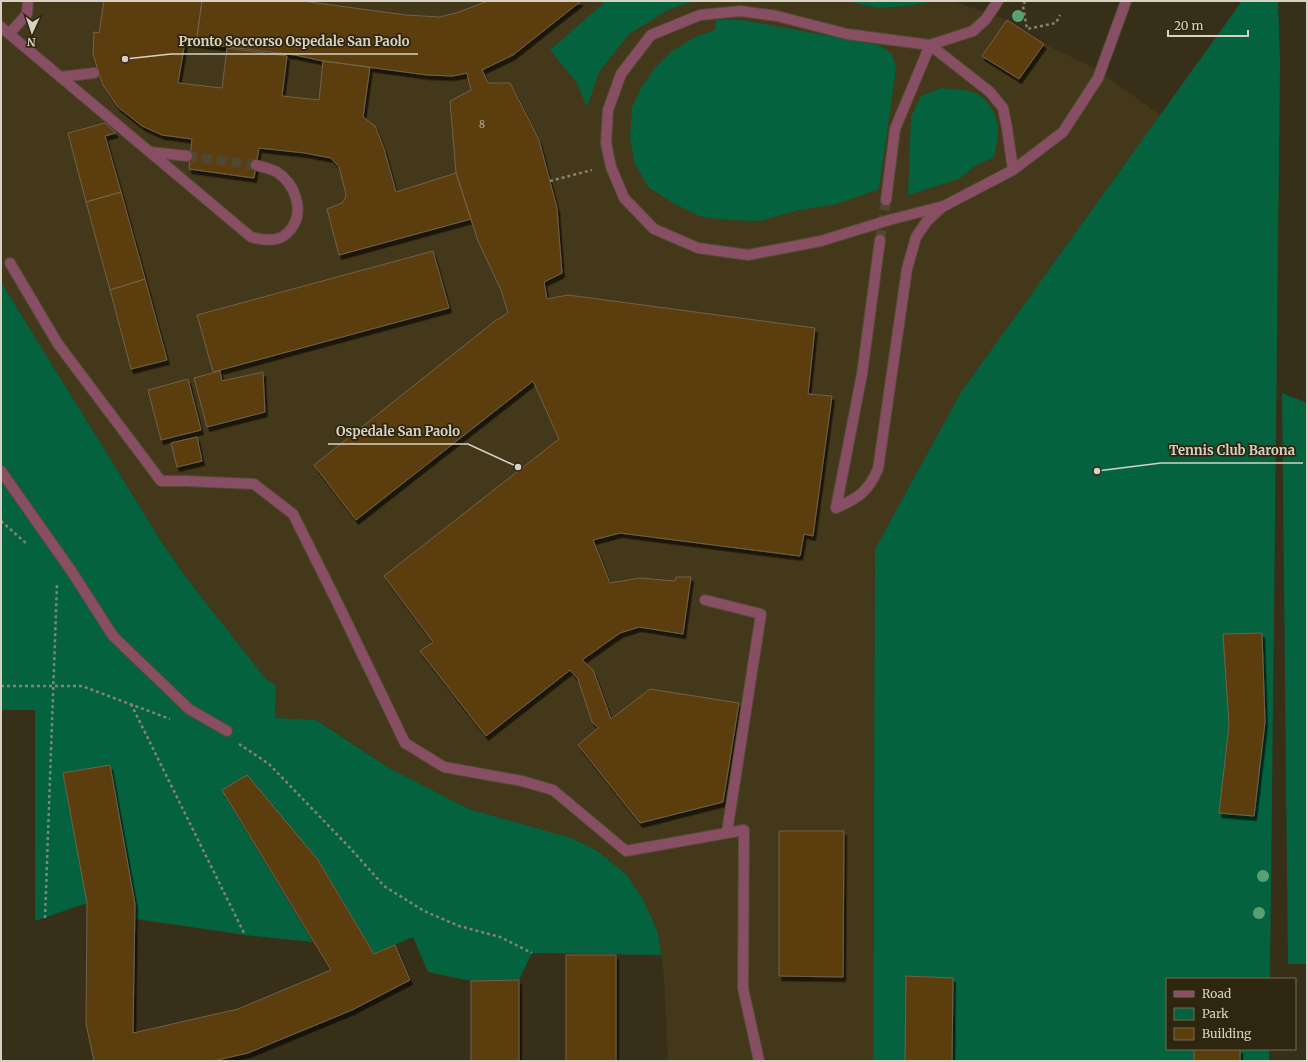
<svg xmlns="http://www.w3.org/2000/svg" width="1308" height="1062" font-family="Merriweather,serif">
<defs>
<filter id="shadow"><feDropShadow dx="2.5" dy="4.5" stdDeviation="0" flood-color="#0009"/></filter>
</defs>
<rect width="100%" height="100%" fill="#382f19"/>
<!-- built -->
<path fill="#44381a" d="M 1,1 L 954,1 L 955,2 L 1007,20 L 1044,44 L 1096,69 L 1160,115 L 961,392 L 875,549 L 873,1061 L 668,1061 L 664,976 L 658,933 L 626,874 L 596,850 L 571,838 L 469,809 L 389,768 L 316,720 L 275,718 L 276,686 L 265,678 L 185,576 L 161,541 L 1,282 Z"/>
<!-- green -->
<path fill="#04623f" d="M 606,1 L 695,1 L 668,10 L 629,34 L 599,72 L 587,107 L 577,83 L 550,50 Z
M 847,1 L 933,1 L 908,6 L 878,8 Z
M 1242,1 L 1278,1 L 1280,64 L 1270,979 L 1167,979 L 1167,1049 L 1269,1049 L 1269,1061 L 873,1061 L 875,549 L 961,392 Z
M 716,20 L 741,20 L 879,45 L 892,54 L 896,69 L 879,189 L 837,204 L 799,210 L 759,221 L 727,220 L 699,216 L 675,204 L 648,187 L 634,162 L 630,137 L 632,107 L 641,88 L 654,69 L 671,52 L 695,37 L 715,30 Z
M 941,88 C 950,89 960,89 969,91 C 983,93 995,110 997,122 C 1000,133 996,146 994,157 L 975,166 L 959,179 L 908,195 L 911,117 L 921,96 Z
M 1,282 L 161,541 L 185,576 L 265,678 L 276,686 L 275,718 L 316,720 L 389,768 L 469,809 L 571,838 L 596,850 L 626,874 L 644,901 L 658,933 L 661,955 L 532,953 L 519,980 L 471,981 L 428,972 L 413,937 L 374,954 L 318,860 L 247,775 L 222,790 L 313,942 L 245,935 L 136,919 L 135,904 L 110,766 L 63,773 L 87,903 L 35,921 L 35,710 L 1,710 Z
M 1282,393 L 1307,403 L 1307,964 L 1288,964 Z"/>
<!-- building -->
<path fill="#5b3e0c" stroke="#71614b" filter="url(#shadow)" d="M 104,1 L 202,1 L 196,43 L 185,42 L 178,83 L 222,88 L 227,48 L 287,56 L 282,96 L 319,100 L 323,61 L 370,67 L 363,117 L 375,126 L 384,149 L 396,192 L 456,173 L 471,219 L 339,255 L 327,209 L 342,203 L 345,199 L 346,194 L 339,167 L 331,158 L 305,153 L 259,148 L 254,178 L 189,169 L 192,139 L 162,135 L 142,126 L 118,107 L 103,85 L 98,71 L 93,53 L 94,32 L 99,33 Z
M 202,1 L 302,1 L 406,15 L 440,17 L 459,12 L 488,1 L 581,1 L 513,55 L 482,70 L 488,83 L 510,83 L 539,140 L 557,208 L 562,273 L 544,282 L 547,299 L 568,295 L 815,328 L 808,394 L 832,396 L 813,536 L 804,534 L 800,556 L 620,533 L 593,540 L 610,583 L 640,578 L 675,581 L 676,577 L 691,577 L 683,634 L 639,627 L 620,633 L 582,660 L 593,670 L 611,719 L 650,689 L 739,703 L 723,802 L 640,823 L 578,745 L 598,728 L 592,722 L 578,679 L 570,670 L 486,736 L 420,651 L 433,642 L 384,576 L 559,439 L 533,381 L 356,520 L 314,465 L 495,321 L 508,313 L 501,290 L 478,241 L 456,173 L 450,101 L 471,90 L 467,73 L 453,76 L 427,75 L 323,61 L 295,55 L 196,43 Z
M 1007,20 L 1044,44 L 1019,79 L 982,56 Z
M 105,123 L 116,133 L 105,136 L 121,192 L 86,202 L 68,133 Z
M 121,192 L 145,279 L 110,290 L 86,202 Z
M 433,251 L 449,308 L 213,372 L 197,315 Z
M 145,279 L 167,360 L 131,369 L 110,290 Z
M 220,371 L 222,381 L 263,372 L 265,412 L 207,427 L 194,378 Z
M 188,379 L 201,430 L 161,440 L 148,390 Z
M 197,437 L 202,461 L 177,467 L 171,443 Z
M 1262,633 L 1265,722 L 1254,816 L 1219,813 L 1229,725 L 1223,634 Z
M 110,765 L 135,904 L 133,1033 L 238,1009 L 331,970 L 222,790 L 247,775 L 318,860 L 374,954 L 395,945 L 410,980 L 352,1010 L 248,1053 L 213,1061 L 94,1061 L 86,1024 L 87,903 L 63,773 Z
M 779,831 L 844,831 L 843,977 L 779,976 Z
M 566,955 L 616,955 L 616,1061 L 566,1061 Z
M 906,976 L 953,978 L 952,1061 L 905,1061 Z
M 519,980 L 519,1061 L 471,1061 L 471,981 Z
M 1194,1049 L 1240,1049 L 1240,1061 L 1194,1061 Z"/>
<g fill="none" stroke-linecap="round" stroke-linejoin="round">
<!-- minor-tunnel -->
<path stroke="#504733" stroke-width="10" stroke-dasharray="10 5" stroke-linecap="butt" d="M 187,156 L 256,165
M 880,240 L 886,200"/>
<!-- minor casing -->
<g stroke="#554c38" stroke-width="12">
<path id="minor" d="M 998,1 L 986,19 L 973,31 L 930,45 L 847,34 L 777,16 L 741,11 L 700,15 L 651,35 L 621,74 L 608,110 L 606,143 L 611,167 L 624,198 L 654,229 L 698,248 L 748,255 L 821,241 L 889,220 L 944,206 L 1013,170 L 1063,132 L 1098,78 L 1126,1
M 1,27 L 251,237 C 260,239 267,241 276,239 C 283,238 287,234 291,229 C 305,211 295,184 277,172 C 271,169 263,167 256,165
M 9,34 L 27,14 L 28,1
M 60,77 L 94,73
M 150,152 L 187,156
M 886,200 L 895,129 L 930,45 L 990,92 L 1003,108 L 1007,128 L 1013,170
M 10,263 L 58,344 L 161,481 L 185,481 L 254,484 L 293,514 L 338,604 L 405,743 L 444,767 L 522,781 L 553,790 L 626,851 L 744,830 L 743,988 L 759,1061
M 1,471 L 72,572 L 113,636 L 189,709 L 227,731
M 836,508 C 858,498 868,492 878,469 L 907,269 L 916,237 L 927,221 L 943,206
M 836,508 L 862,374 L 880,240
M 705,600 L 761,614 L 727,832"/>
</g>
<!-- path -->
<path stroke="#898270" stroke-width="2.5" stroke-dasharray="3 3" stroke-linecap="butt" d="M 1025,1 L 1023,6 L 1027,29 L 1056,23 L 1060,15
M 550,181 L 592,170
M 1,521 L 28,545
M 1,686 L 82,686 L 170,719
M 131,704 L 245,935
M 239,744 L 269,764 L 351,849 L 384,886 L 424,911 L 459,926 L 500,937 L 532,953
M 45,918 L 57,584"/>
<!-- minor -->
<use href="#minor" stroke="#884e64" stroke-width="10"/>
</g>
<!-- trees -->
<g fill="#59a173">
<circle cx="1018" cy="16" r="6"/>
<circle cx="1263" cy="876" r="6"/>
<circle cx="1259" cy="913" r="6"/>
</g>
<g text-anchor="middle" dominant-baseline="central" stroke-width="3.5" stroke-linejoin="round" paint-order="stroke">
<!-- number labels -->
<g font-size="10" fill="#b8ad96">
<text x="482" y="124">8</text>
</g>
</g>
<!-- callouts -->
<path fill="none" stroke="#d7d2c4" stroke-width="1.5" d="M125 59L171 54H418M518 467L468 444H328M1097 471L1161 463H1303"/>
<g fill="#d7d2c4" stroke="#2e260f" stroke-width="1.5">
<circle cx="125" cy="59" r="4"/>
<circle cx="518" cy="467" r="4"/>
<circle cx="1097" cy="471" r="4"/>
</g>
<g font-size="13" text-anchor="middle" font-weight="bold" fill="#d7d2c4" stroke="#2e260f" stroke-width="3.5" stroke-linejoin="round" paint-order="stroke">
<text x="294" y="46">Pronto Soccorso Ospedale San Paolo</text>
<text x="398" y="436">Ospedale San Paolo</text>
<text x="1232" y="455">Tennis Club Barona</text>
</g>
<!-- border -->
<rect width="1308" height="1062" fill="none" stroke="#d7d2c4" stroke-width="4"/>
<!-- legend -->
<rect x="1166" y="978" width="130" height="72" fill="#2e260f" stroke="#726b57"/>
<rect x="1174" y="991" width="20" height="6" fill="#884e64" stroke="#726b57"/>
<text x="1202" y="998" font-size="12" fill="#d7d2c4">Road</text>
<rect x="1174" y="1008" width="20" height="12" fill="#04623f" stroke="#726b57"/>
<text x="1202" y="1018" font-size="12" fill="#d7d2c4">Park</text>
<rect x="1174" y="1028" width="20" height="12" fill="#5b3e0c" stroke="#726b57"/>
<text x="1202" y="1038" font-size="12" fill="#d7d2c4">Building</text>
<!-- north arrow -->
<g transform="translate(32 32) rotate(183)" stroke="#2e260f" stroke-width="3" paint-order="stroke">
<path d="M0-3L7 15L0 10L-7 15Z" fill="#d7d2c4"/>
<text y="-6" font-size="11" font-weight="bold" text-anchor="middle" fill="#d7d2c4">N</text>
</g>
<!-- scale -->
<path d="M1168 30v6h80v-6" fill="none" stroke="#d7d2c4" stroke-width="2"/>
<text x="1174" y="30" font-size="12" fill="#d7d2c4" stroke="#2e260f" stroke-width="3" paint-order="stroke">20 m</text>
</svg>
